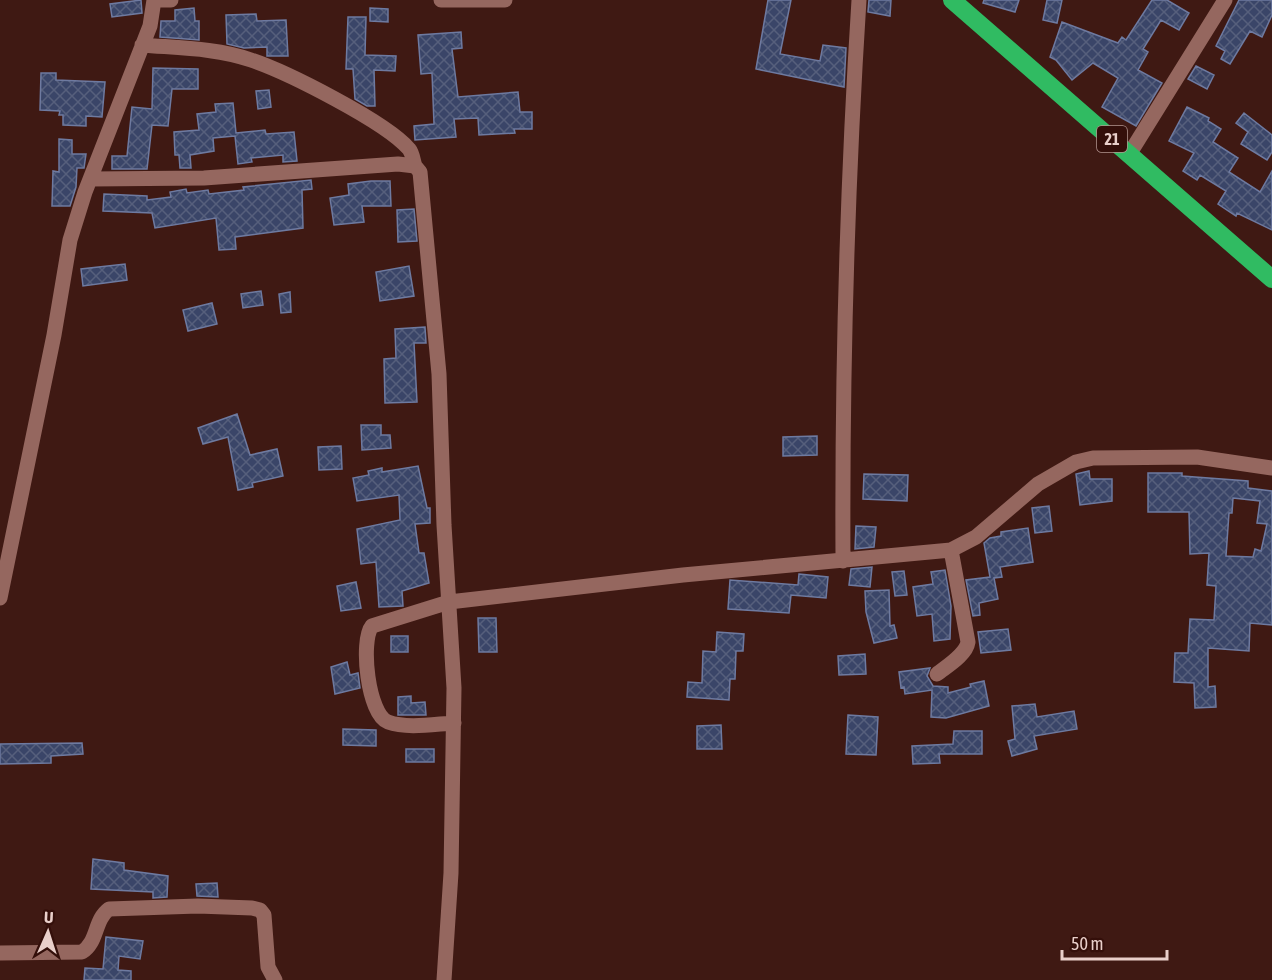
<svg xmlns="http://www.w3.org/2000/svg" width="1272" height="980" font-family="'Asap Condensed',sans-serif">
<defs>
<pattern id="building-cross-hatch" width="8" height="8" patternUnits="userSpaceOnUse" patternTransform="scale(1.5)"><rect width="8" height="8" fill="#3a4568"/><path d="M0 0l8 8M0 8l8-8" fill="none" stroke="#565f7c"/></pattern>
</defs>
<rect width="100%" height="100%" fill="#3f1913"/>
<!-- building -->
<path fill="url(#building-cross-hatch)" stroke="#6e7aa0" stroke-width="1.5" fill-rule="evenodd" d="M 141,0 L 142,13 L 112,17 L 110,4 Z
M 768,0 L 791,0 L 780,54 L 820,61 L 823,45 L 846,48 L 844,87 L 756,69 Z
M 869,0 L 891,0 L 890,16 L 868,12 Z
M 984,0 L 1019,0 L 1015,12 L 983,3 Z
M 1047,0 L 1062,0 L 1057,23 L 1043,20 Z
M 1152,0 L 1167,0 L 1189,13 L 1179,30 L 1161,20 L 1143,49 L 1148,52 L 1138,70 L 1162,83 L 1136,126 L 1102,107 L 1118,78 L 1093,63 L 1072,80 L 1056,60 L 1050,57 L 1062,22 L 1118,43 L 1122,37 L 1126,40 Z
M 1239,0 L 1272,0 L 1272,15 L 1262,37 L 1250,31 L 1230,64 L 1221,59 L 1225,51 L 1216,46 Z
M 194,8 L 195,21 L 199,21 L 199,40 L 160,37 L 161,21 L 175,21 L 175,10 Z
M 370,8 L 388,9 L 388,22 L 370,21 Z
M 256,14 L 257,21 L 286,20 L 288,56 L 267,56 L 267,47 L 244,48 L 227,44 L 226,15 Z
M 348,17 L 366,17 L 365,55 L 396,56 L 395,71 L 374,70 L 375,106 L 367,106 L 355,99 L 353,69 L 346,69 Z
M 461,32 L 462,48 L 452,49 L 458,97 L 518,92 L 520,112 L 532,112 L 532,129 L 514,129 L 515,133 L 479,135 L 478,118 L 454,119 L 456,137 L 415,140 L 414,126 L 434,124 L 432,73 L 421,74 L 418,35 Z
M 1196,66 L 1214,75 L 1207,89 L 1188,79 Z
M 153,68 L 198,69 L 198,89 L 172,89 L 168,126 L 152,125 L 147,169 L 112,169 L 112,156 L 127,156 L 132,107 L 152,109 Z
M 41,73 L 56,73 L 56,80 L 105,82 L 102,117 L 86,116 L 86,126 L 63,125 L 63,115 L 59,115 L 60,111 L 40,110 Z
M 269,90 L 271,107 L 258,109 L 256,91 Z
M 233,103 L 236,133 L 265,130 L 266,134 L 294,132 L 297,161 L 283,162 L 283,155 L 251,158 L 252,162 L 238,164 L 235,136 L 213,138 L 214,151 L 190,155 L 191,168 L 180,168 L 179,155 L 175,155 L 174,132 L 199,130 L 197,114 L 216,112 L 215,104 Z
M 1187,107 L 1209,118 L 1208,121 L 1221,129 L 1213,142 L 1238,158 L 1229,172 L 1260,192 L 1272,171 L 1272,230 L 1237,213 L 1236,216 L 1218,204 L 1226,191 L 1200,175 L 1197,180 L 1183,171 L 1194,153 L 1169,141 Z
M 1244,113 L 1272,135 L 1272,152 L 1267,160 L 1241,144 L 1248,132 L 1236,123 Z
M 59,139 L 72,140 L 72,154 L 86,154 L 84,168 L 77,168 L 76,187 L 70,206 L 52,206 L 53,171 L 59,172 Z
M 311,180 L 312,189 L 302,190 L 303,228 L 235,237 L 236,249 L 219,250 L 216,218 L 155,228 L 152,213 L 103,211 L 104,194 L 147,196 L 147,200 L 171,197 L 170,192 L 186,189 L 187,193 L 208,190 L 209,194 L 244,190 L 243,187 Z
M 371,181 L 390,181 L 391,206 L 362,206 L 364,222 L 334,225 L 330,198 L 349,195 L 348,184 Z
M 414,209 L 417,241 L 398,242 L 397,210 Z
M 125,264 L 127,280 L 83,286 L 81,269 Z
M 409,266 L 414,296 L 380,301 L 376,272 Z
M 261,291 L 263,305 L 243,308 L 241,294 Z
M 290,292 L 291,312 L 281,313 L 279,294 Z
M 212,303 L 217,324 L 188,331 L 183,310 Z
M 425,327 L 426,343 L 414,343 L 417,402 L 385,403 L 384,359 L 396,358 L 395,329 Z
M 237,414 L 250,455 L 277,449 L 283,476 L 252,483 L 253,487 L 238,490 L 228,437 L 203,444 L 198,428 Z
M 361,425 L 381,425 L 381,435 L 390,435 L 391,448 L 362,450 Z
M 817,436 L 817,455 L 783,456 L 783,437 Z
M 341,446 L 342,469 L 319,470 L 318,447 Z
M 418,466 L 427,508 L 430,508 L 430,523 L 415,524 L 419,553 L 424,553 L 429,583 L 402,591 L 403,606 L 379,607 L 376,562 L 361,564 L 357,529 L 400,520 L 399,495 L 357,501 L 353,478 L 369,475 L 368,471 L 382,468 L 382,472 Z
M 1089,471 L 1090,479 L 1112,479 L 1112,501 L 1080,505 L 1076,474 Z
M 1148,473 L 1182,473 L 1182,476 L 1248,481 L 1248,488 L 1272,491 L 1272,625 L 1250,623 L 1249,651 L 1208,648 L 1208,687 L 1215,686 L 1216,707 L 1195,708 L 1194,683 L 1174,682 L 1175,653 L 1188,653 L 1190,619 L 1214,620 L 1216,586 L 1207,585 L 1209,553 L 1190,554 L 1189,512 L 1148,512 ZM 1233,498 L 1260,501 L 1257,523 L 1267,524 L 1261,551 L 1255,549 L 1253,557 L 1226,556 L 1229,513 L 1232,513 Z
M 864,474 L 908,475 L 907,501 L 863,499 Z
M 1049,506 L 1052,531 L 1035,533 L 1032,508 Z
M 856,526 L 876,527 L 874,547 L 855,549 Z
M 1028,528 L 1033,562 L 1000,567 L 1002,577 L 994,578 L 998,599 L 979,603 L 980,615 L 973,616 L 966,580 L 990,577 L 984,543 L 990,538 L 1001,536 L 1001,532 Z
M 872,567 L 870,587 L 849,585 L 851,569 Z
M 945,570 L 951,606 L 950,639 L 934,641 L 932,614 L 917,616 L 913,587 L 933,584 L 931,572 Z
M 904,571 L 907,595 L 895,596 L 892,572 Z
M 799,574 L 828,577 L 826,598 L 791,595 L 789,613 L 728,609 L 730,580 L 798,585 Z
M 356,582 L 361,608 L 341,611 L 337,586 Z
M 889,590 L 890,626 L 894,625 L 897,638 L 874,643 L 866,612 L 865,591 Z
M 478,618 L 496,618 L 497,652 L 479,652 Z
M 1008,629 L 1011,650 L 981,653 L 978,632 Z
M 717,632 L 744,634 L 743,651 L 736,651 L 735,679 L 730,679 L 729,700 L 687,697 L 688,682 L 702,683 L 703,651 L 716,652 Z
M 391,636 L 408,636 L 408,652 L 391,652 Z
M 865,654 L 866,674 L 839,675 L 838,656 Z
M 347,662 L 350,675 L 358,673 L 360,688 L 335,694 L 331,667 Z
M 930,668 L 927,676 L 933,686 L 948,687 L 948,693 L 971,687 L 970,684 L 984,681 L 989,706 L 946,718 L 931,717 L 932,690 L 905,694 L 904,687 L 901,688 L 899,672 Z
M 411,696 L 411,703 L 425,702 L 426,715 L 398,715 L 398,697 Z
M 1035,704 L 1037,717 L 1074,711 L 1077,729 L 1034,736 L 1037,749 L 1012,756 L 1008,741 L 1015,739 L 1012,706 Z
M 848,715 L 878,717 L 876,755 L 846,754 Z
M 721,725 L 722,749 L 697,749 L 697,726 Z
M 343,729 L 376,730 L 376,746 L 343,745 Z
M 954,731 L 982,731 L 982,754 L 939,754 L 940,763 L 913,764 L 912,746 L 953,744 Z
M 82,743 L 83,754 L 51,756 L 51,763 L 0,764 L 0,744 Z
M 406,749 L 434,749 L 434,762 L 406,762 Z
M 93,859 L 124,863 L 124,870 L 168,876 L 167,897 L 153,898 L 153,892 L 91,889 Z
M 217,883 L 218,897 L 197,896 L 196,884 Z
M 106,937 L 143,941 L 140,959 L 119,956 L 118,970 L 131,971 L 131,980 L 84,980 L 85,968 L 103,969 Z"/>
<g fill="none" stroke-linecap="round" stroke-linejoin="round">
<!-- minor -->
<path stroke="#95675f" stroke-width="15" d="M 154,0 L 171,0
M 441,0 L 505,0
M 142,45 C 178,48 217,48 251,60 C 287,72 386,122 409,149 C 413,154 413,161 415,166
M 1130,153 L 1225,0
M 91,179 L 204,178 L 398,164 L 415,166 L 420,172 L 439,374 L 444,525 L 454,688 L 451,873 L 444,980
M 843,561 C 842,374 847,187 859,0
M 0,598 L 54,335 L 70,240 L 85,192 L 150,26 L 154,0
M 937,674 C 947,666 966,655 968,642 L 951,550
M 454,723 C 435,724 407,729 388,722 C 368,715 360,641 372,626 L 449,602 L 683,575 L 951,550 L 976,537 L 1038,484 L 1076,462 L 1093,458 L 1197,457 L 1272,468
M 0,953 L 82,952 C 98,942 94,920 109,909 L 198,906 L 252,908 L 260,910 L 264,915 L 268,967 L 275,980"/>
<!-- highway -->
<path stroke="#30bb62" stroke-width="18" d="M 952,0 L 1272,279"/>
</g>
<g text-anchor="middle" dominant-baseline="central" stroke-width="4.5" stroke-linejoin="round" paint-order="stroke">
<!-- shield labels -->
<rect fill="#340f0a" stroke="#b39590" stroke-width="1.5" x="1097" y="126" width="30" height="26" rx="4.5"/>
<g font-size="16" font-weight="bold" fill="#e9cfca">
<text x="1112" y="139">21</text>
</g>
</g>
<!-- north arrow -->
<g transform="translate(48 932) rotate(3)" stroke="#340f0a" stroke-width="4.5" paint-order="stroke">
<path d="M0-4.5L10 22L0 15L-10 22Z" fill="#e9cfca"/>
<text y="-9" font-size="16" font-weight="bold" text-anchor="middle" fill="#e9cfca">U</text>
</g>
<!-- scale -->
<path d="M1062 950v9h105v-9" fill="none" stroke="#e9cfca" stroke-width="3"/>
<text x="1071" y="950" font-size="18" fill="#e9cfca" stroke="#340f0a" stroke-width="4.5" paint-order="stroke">50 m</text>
</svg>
